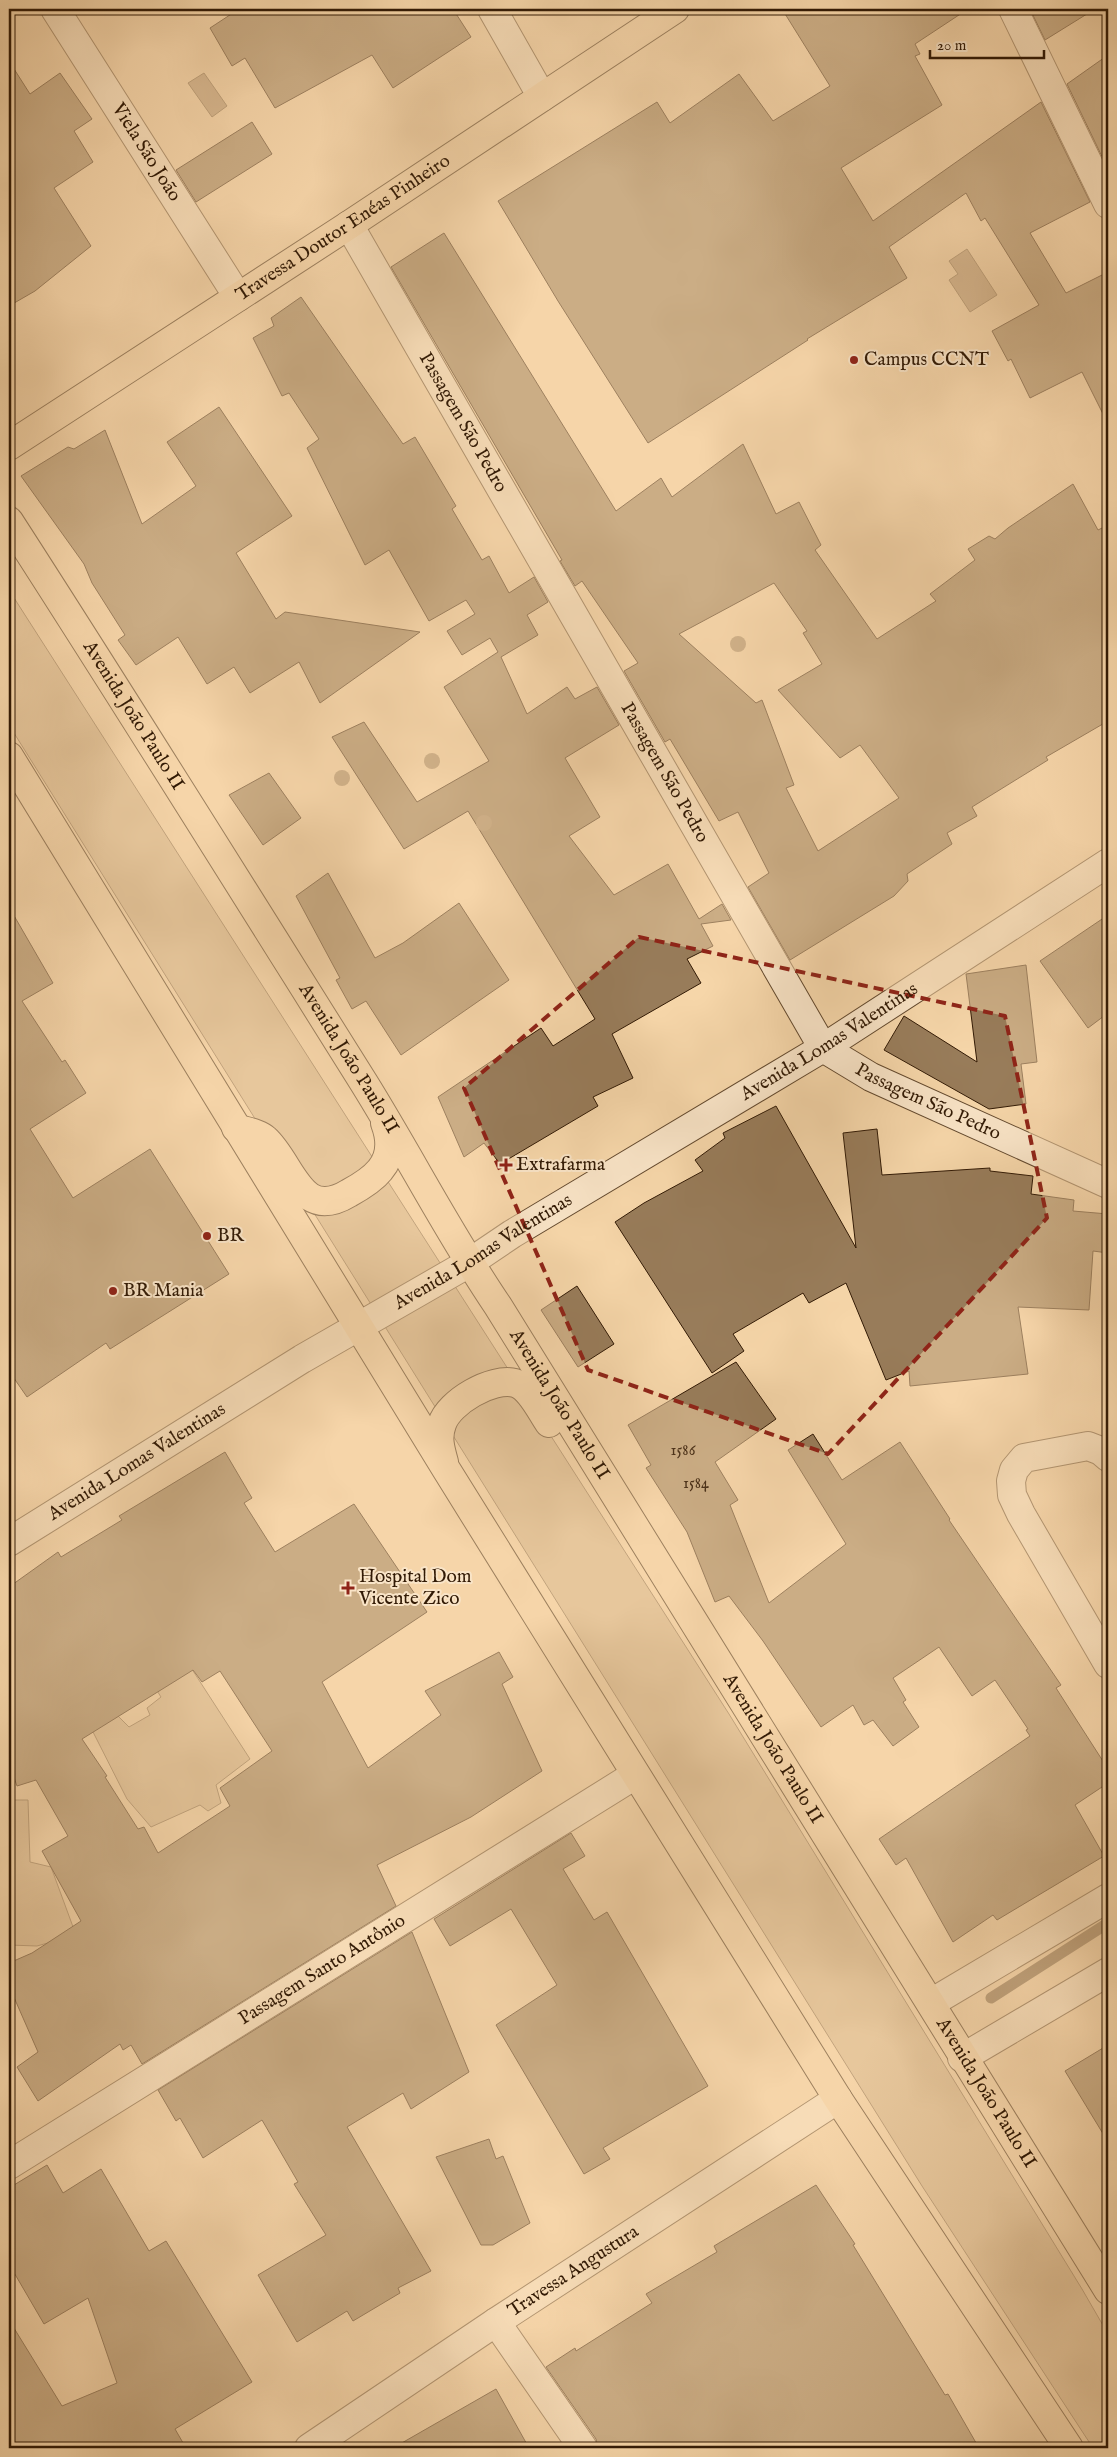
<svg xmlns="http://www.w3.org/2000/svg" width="1117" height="2457" font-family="'IM FELL English',serif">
<rect width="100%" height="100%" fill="#f6d6a9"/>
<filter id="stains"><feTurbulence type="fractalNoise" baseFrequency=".004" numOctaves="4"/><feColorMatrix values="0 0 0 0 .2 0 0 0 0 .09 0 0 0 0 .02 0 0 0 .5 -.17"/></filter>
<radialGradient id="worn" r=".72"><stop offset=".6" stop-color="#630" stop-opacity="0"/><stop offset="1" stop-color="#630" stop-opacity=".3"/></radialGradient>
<!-- green -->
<path fill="#d5b68d" stroke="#846849" d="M 9,590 L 729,1714 L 1082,2289 L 1108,2334 L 1108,2448 L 1093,2448 L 922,2186 L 9,725 Z
M 133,1653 L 184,1657 L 250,1759 L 216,1785 L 221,1803 L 208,1811 L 200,1805 L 151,1827 L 127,1799 L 92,1730 L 115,1713 L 129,1727 L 150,1715 L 147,1708 L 161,1697 Z
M 9,1800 L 28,1800 L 30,1862 L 51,1867 L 76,1935 L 37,1946 L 9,1945 Z"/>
<!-- water -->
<path fill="#b39671" stroke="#7f6446" d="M 204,73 L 227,106 L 212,117 L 188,83 Z
M 967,249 L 997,295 L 970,312 L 949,280 L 958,274 L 949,261 Z"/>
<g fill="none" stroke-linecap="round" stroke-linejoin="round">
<!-- stream -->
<path stroke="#7f6446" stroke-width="11" d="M 991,1998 L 1108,1923"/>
</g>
<!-- building -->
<path fill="#987c5a" stroke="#321a05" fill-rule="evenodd" d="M 239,9 L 453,9 L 471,37 L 393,88 L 372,55 L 275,108 L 245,58 L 232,66 L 210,28 Z
M 782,9 L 968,9 L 915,44 L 920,54 L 915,56 L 942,105 L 841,168 L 873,221 L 1041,102 L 1090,202 L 1030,233 L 1066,293 L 1108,272 L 1108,424 L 1082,372 L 1030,398 L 1011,359 L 1008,361 L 992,331 L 1039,305 L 985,218 L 981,221 L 966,193 L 889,247 L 907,278 L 807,339 L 808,340 L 648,443 L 558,301 L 498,201 L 657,102 L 670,123 L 739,74 L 773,121 L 830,86 Z
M 1030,9 L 1095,9 L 1045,40 Z
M 1108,55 L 1108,169 L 1067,84 Z
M 9,61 L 30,94 L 60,73 L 92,119 L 74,131 L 93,162 L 54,188 L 91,246 L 35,291 L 9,306 Z
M 252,122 L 272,154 L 196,202 L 176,170 Z
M 444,233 L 616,511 L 661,478 L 672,497 L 743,444 L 776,514 L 799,502 L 821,545 L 815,550 L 877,639 L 936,601 L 930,594 L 975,560 L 968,549 L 989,536 L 995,539 L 1008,528 L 1073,484 L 1098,530 L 1108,525 L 1108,721 L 1046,757 L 1048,760 L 972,807 L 977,816 L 947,833 L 952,844 L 907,874 L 908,881 L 894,896 L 790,960 L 748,887 L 769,873 L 738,812 L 719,821 L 670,739 L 665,742 L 624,671 L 638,663 L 582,581 L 575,586 L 560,561 L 562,560 L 391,267 ZM 774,583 L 807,631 L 803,633 L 822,664 L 778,690 L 840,758 L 860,745 L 899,798 L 818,851 L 786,788 L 794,785 L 762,700 L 756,703 L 679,634 Z
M 301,297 L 403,444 L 415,437 L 456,506 L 452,509 L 482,560 L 489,556 L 509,593 L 534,577 L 548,602 L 527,615 L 538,635 L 501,657 L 527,714 L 567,687 L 575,699 L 597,687 L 619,725 L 565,758 L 600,817 L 569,836 L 614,895 L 668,864 L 699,919 L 722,904 L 731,920 L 701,924 L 713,946 L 687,959 L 701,983 L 612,1034 L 633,1078 L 593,1097 L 598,1106 L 500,1164 L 484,1143 L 464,1157 L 438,1097 L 541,1028 L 553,1046 L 595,1019 L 468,811 L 404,849 L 332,737 L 364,722 L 417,802 L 489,761 L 444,687 L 498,652 L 490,638 L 462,655 L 447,631 L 475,614 L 466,600 L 429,621 L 389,550 L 365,565 L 307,448 L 319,439 L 289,393 L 282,396 L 253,338 L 274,326 L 271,318 Z
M 219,407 L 292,516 L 236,553 L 276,619 L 285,612 L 420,632 L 320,703 L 299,662 L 250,693 L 234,667 L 207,684 L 178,637 L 136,665 L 118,640 L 125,635 L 92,583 L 84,564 L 21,476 L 68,447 L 74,449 L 105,430 L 142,524 L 196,486 L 167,442 Z
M 269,773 L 301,818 L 263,845 L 229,795 Z
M 328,873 L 375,958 L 403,943 L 459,903 L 509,980 L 401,1055 L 366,1001 L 352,1009 L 336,980 L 340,978 L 296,896 Z
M 9,907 L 53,983 L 22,1001 L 62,1062 L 65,1060 L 86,1093 L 30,1129 L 73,1198 L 150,1149 L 229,1274 L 110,1349 L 106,1343 L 27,1397 L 9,1371 Z
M 1108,915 L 1108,1013 L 1088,1028 L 1040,961 Z
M 1026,965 L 1037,1062 L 1021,1064 L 1026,1104 L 989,1109 L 884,1050 L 904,1016 L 977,1062 L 966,974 Z
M 776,1106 L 856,1248 L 843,1133 L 877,1129 L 882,1175 L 990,1168 L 990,1171 L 1033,1176 L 1031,1194 L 1074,1200 L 1073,1211 L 1108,1214 L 1108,1253 L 1093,1251 L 1089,1310 L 1018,1307 L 1028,1374 L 910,1386 L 909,1371 L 886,1380 L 846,1283 L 809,1303 L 803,1293 L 733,1334 L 744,1351 L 712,1373 L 615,1222 L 644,1203 L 703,1171 L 695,1160 L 725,1138 L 723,1133 Z
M 577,1286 L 614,1344 L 578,1367 L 541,1310 Z
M 736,1362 L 776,1419 L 715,1462 L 738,1500 L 730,1505 L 769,1603 L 846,1544 L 788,1450 L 813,1434 L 842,1480 L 900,1442 L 950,1519 L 949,1520 L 1061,1685 L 1056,1688 L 1108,1769 L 1108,1783 L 1075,1805 L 1104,1856 L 997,1920 L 993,1915 L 953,1942 L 906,1858 L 896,1865 L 879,1839 L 1030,1736 L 1026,1730 L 1028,1729 L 995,1680 L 972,1696 L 939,1647 L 893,1678 L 906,1700 L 903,1702 L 919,1727 L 893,1746 L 873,1720 L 864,1725 L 853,1705 L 821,1727 L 763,1641 L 729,1596 L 715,1602 L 687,1532 L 646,1468 L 651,1465 L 628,1425 Z
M 225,1452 L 252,1498 L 244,1503 L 275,1552 L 354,1504 L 427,1612 L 322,1682 L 368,1768 L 441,1715 L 425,1691 L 499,1652 L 513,1677 L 502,1684 L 542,1771 L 471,1817 L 377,1865 L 396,1906 L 142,2064 L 131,2045 L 123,2050 L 120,2044 L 38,2101 L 17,2067 L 38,2052 L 9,1986 L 9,1963 L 32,1953 L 81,1921 L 42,1851 L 68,1836 L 36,1780 L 17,1786 L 9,1763 L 9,1587 L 58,1552 L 61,1557 L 122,1520 L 119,1516 ZM 193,1670 L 202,1682 L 220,1671 L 272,1751 L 220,1788 L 230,1806 L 158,1853 L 144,1827 L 138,1829 L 105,1777 L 107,1776 L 82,1739 Z
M 571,1833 L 585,1856 L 563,1869 L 594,1920 L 607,1912 L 708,2086 L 603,2148 L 610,2159 L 584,2174 L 496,2025 L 557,1985 L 511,1909 L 450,1946 L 434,1919 Z
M 412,1932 L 469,2072 L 411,2109 L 403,2093 L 347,2127 L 431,2271 L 398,2288 L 400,2293 L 353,2321 L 347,2311 L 297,2342 L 258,2275 L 326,2235 L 294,2184 L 298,2182 L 262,2120 L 203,2158 L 180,2118 L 176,2121 L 158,2090 Z
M 1108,2045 L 1108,2142 L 1065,2071 Z
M 489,2139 L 496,2159 L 503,2156 L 530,2223 L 493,2245 L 481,2245 L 436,2157 Z
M 47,2165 L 63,2193 L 101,2169 L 149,2251 L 166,2241 L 252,2382 L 175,2429 L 186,2448 L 9,2448 L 9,2320 L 62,2406 L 117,2383 L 88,2298 L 44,2324 L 9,2264 L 9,2188 Z
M 816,2185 L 855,2244 L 853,2245 L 945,2395 L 948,2394 L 979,2448 L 598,2448 L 596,2439 L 546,2367 L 575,2348 L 576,2351 L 652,2303 L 646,2294 L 717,2252 L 714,2246 Z
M 496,2389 L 529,2448 L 393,2448 Z"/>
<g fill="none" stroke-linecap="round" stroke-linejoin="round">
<!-- minor casing -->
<g stroke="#63492e" stroke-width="30">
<g id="minor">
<path id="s1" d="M 55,9 L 238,297"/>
<path d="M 492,9 L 542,97"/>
<path d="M 1013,9 L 1108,204"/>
<path id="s2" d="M 349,225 L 823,1048 L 871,1077 L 1108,1184"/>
<path d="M 1108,1457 L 1101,1451 L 1088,1446 L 1024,1458 L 1014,1470 L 1011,1481 L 1012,1495 L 1021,1514 L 1108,1664"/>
<path id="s3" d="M 9,1542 L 302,1359 L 469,1263 L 512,1234 L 823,1048 L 1108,863"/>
<path d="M 931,2003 L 1108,1898"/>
<path d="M 962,2058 L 1108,1972"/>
<path id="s4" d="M 9,2165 L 635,1775"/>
<path d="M 496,2322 L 583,2448"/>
<path id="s5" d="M 309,2448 L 496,2322 L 838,2099"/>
</g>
</g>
<!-- major casing -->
<g stroke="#321a05" stroke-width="30">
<g id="major">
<path id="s6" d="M 9,446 L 349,225 L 675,9"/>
<path id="s7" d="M 9,521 C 129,707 246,895 364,1083 C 410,1157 449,1234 498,1306 L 1108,2290"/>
<path d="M 9,756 L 446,1469 L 838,2099 L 1069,2448"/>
<path d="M 236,1128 C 244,1131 259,1133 265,1139 C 292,1163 300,1223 349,1193 C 360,1187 372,1180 380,1170 C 392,1156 391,1139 385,1123"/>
<path d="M 444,1462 C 440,1448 437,1437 442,1424 C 449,1402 492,1377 515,1383 C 530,1387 540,1410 549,1423"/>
</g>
</g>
<!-- minor -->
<use href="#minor" stroke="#f9e4c7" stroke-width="28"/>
<!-- major -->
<use href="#major" stroke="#f6d6a9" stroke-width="28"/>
</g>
<!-- trees -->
<g fill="#a58865">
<circle cx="738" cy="644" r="8"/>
<circle cx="432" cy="761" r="8"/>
<circle cx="342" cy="778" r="8"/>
<circle cx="484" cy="823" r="8"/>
</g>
<!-- marked area -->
<path d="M0 0H1117V2457H0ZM 639,937 L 1005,1016 L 1047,1218 L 828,1454 L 588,1370 L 464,1088 Z" fill="#f6d6a9" fill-opacity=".55" fill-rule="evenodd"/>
<path fill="none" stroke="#8f2418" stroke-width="4" stroke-dasharray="10 6" stroke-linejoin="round" d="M 639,937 L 1005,1016 L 1047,1218 L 828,1454 L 588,1370 L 464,1088 Z"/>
<!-- markers -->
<g fill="#8f2418" stroke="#f9e4c7" stroke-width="2">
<circle cx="854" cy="360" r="5"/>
<path d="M503.5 1157.5h5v5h5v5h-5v5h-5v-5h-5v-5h5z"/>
<circle cx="207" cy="1236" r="5"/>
<circle cx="113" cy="1291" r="5"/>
<path d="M345.5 1580.5h5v5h5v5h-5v5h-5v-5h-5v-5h5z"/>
</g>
<g text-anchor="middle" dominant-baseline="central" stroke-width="4" stroke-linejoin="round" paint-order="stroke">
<!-- number labels -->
<g font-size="16" fill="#4c321a">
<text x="683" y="1451">1586</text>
<text x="696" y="1484">1584</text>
</g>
<!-- street labels -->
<g font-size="19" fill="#321a05" stroke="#f9e4c7">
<text stroke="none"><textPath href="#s1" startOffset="170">Viela São João</textPath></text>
<text stroke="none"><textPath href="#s6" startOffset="399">Travessa Doutor Enéas Pinheiro</textPath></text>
<text stroke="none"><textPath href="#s2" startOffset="228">Passagem São Pedro</textPath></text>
<text stroke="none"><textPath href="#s7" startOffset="231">Avenida João Paulo II</textPath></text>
<text stroke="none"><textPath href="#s2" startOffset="632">Passagem São Pedro</textPath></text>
<text stroke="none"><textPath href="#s3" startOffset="961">Avenida Lomas Valentinas</textPath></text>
<text stroke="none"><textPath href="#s7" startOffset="636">Avenida João Paulo II</textPath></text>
<text stroke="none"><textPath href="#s2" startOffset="1068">Passagem São Pedro</textPath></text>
<text stroke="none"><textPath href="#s3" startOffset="556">Avenida Lomas Valentinas</textPath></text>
<text stroke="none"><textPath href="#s7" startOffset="1041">Avenida João Paulo II</textPath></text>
<text stroke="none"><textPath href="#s3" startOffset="151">Avenida Lomas Valentinas</textPath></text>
<text stroke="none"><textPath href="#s7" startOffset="1446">Avenida João Paulo II</textPath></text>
<text stroke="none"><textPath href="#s4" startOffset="369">Passagem Santo Antônio</textPath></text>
<text stroke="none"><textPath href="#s7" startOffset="1851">Avenida João Paulo II</textPath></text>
<text stroke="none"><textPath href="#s5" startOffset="318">Travessa Angustura</textPath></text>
</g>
<!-- poi labels -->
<g font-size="19" fill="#321a05" stroke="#f9e4c7" text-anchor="start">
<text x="864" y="360">Campus CCNT</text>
<text x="516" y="1165">Extrafarma</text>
<text x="217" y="1236">BR</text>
<text x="123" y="1291">BR Mania</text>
<text x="359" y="1577">Hospital Dom<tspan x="359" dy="22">Vicente Zico</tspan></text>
</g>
</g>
<!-- margin -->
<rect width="1117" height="2457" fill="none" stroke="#f6d6a9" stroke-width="30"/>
<rect x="10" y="10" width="1097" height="2437" fill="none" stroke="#321a05" stroke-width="2.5"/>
<rect x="15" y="15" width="1087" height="2427" fill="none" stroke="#321a05"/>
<!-- scale -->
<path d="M930 50v8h114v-8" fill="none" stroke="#321a05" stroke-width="2.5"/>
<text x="937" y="50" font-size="15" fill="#321a05" stroke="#f9e4c7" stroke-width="4" paint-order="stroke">20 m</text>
<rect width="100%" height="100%" filter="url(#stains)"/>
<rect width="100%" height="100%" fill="url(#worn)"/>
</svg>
